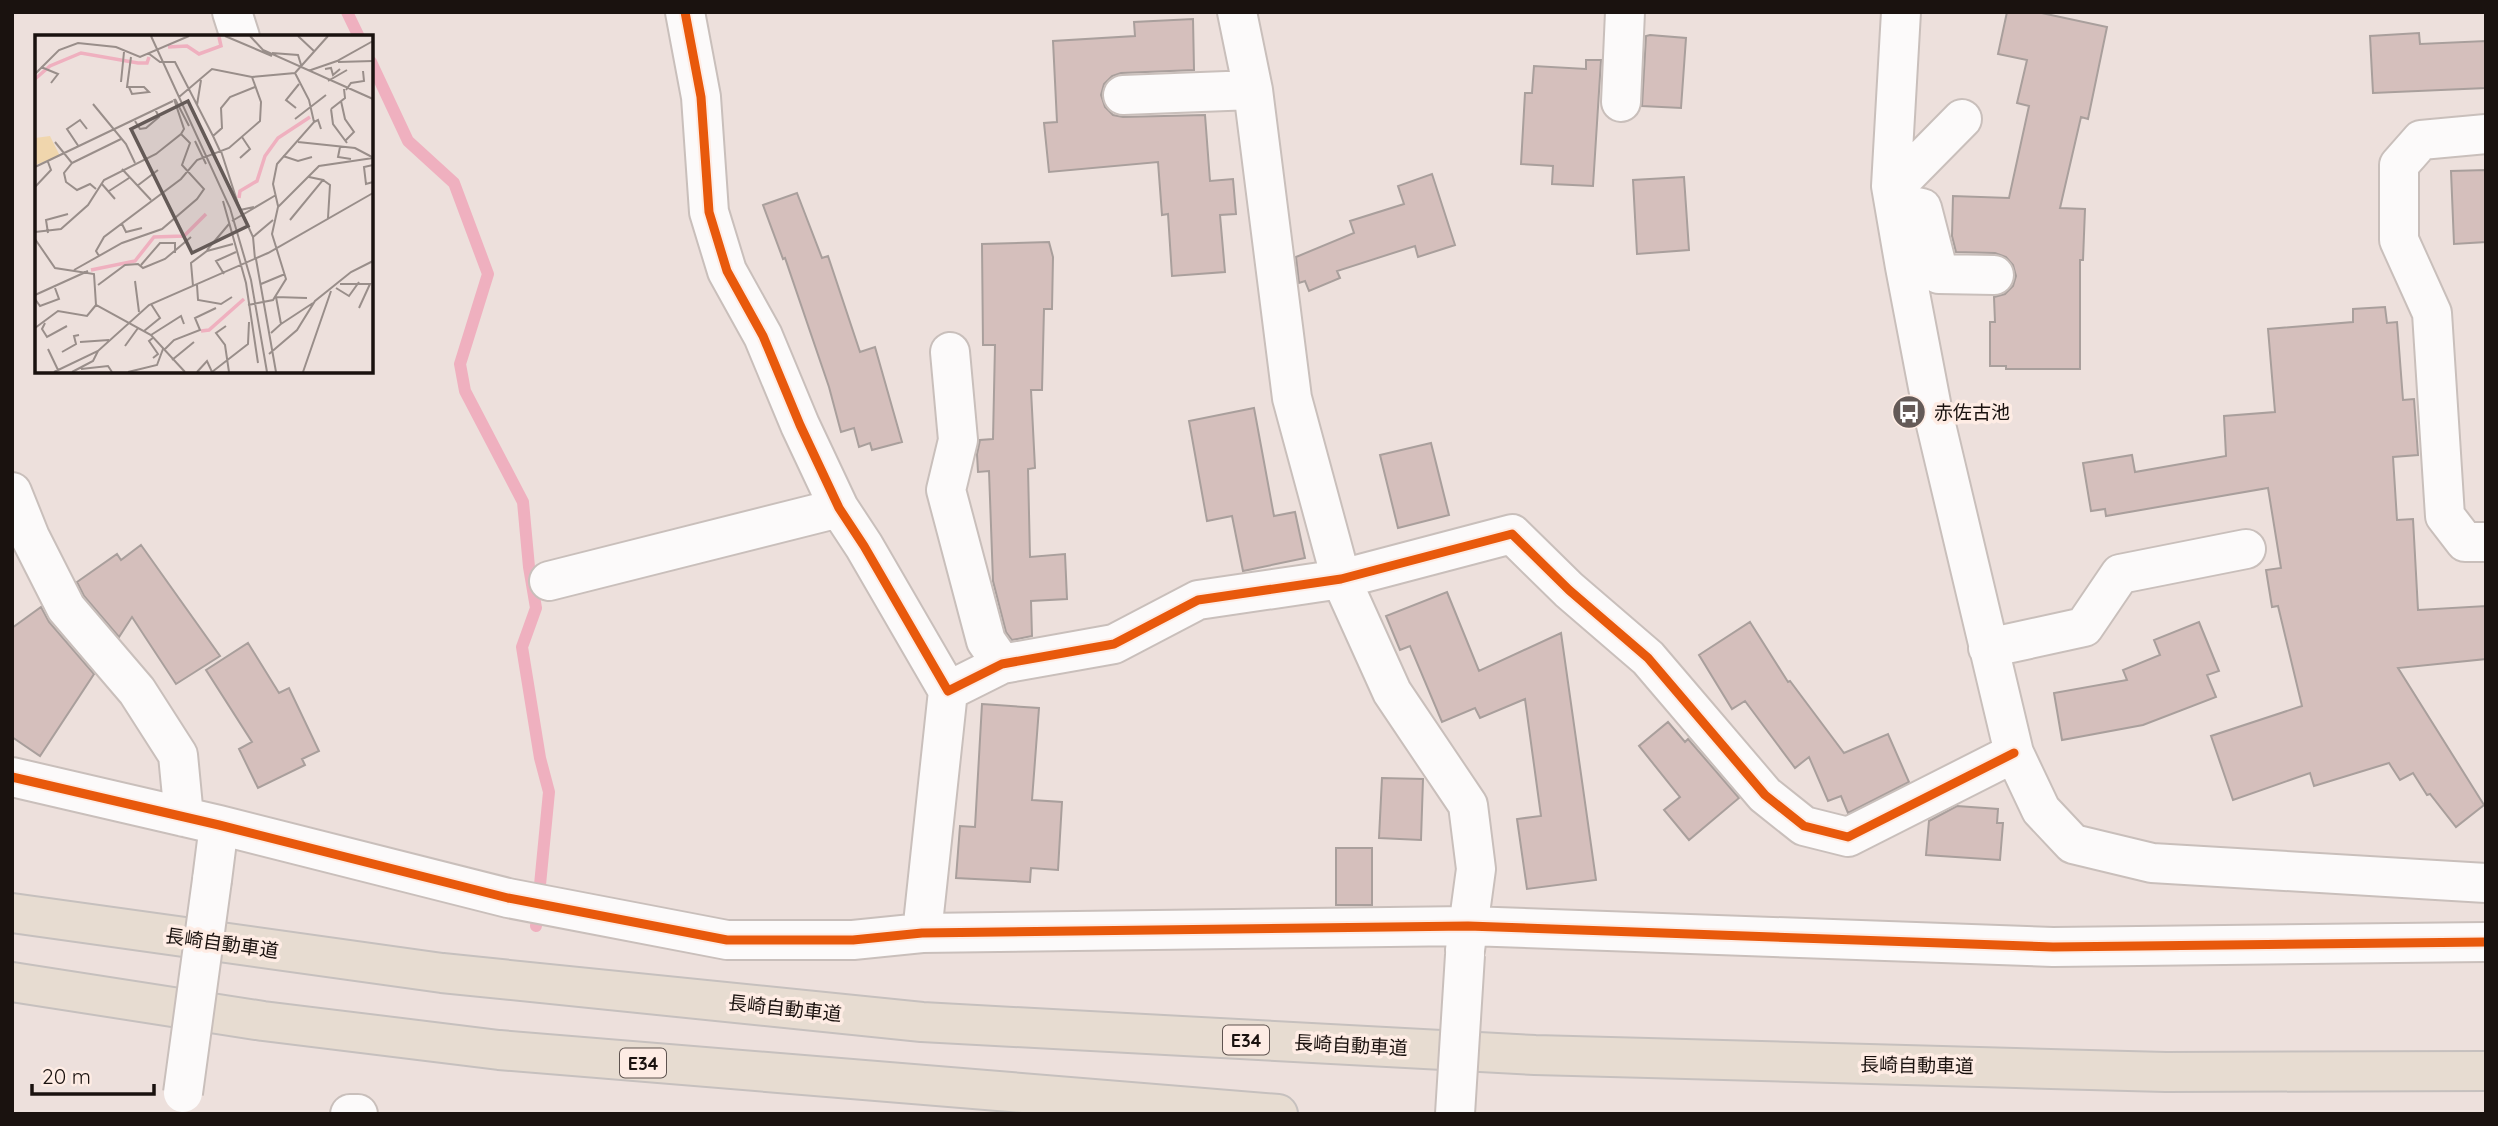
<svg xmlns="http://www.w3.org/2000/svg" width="2498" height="1126" font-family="Quicksand,'Noto Sans JP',sans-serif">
<rect width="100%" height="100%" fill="#ede0dc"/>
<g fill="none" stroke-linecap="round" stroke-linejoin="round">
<!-- stream -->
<path stroke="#efb0bf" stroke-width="12" d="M 347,12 L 359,37
M 371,62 L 408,141 L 454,183 L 488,274 L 460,364 L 465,391 L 523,502 L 529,567 L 536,608 L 522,647 L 540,758 L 549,792 L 536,926"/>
</g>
<!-- building -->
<path fill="#d5bfbc" stroke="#a99f9c" stroke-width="2" d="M 2007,12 L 2037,12 L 2107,27 L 2088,119 L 2081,117 L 2060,208 L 2085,209 L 2083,260 L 2080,260 L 2080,369 L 2006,369 L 2006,366 L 1990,366 L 1990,322 L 1995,322 L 1994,297 L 2005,294 L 2013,286 L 2016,276 L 2013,265 L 2006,257 L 1995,253 L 1956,252 L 1952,236 L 1953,196 L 2009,198 L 2029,106 L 2017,103 L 2027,60 L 1998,54 Z
M 1193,19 L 1194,70 L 1121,73 L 1112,76 L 1104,84 L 1101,95 L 1105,107 L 1113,115 L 1123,117 L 1205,115 L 1210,181 L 1233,179 L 1236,214 L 1220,215 L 1225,272 L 1172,276 L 1168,214 L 1162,215 L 1158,162 L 1049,172 L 1044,123 L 1057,122 L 1053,41 L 1135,36 L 1134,22 Z
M 2419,33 L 2420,44 L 2486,41 L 2486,88 L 2373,93 L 2370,36 Z
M 1650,35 L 1686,38 L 1681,108 L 1642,106 L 1646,36 Z
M 1586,60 L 1601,60 L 1593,186 L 1552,184 L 1553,166 L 1521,164 L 1525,93 L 1532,93 L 1534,66 L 1586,69 Z
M 2486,170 L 2486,242 L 2454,244 L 2451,171 Z
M 1432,174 L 1455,245 L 1418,257 L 1415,246 L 1337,271 L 1340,278 L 1309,291 L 1305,281 L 1299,283 L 1296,257 L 1354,233 L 1350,221 L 1404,204 L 1398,186 Z
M 1684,177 L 1689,250 L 1637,254 L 1633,180 Z
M 797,193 L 822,258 L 828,256 L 860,352 L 875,347 L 902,442 L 872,450 L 870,443 L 859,447 L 854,428 L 841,432 L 829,387 L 785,258 L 783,259 L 763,205 Z
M 1049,242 L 1053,257 L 1052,309 L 1044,309 L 1042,390 L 1031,390 L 1035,468 L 1028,469 L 1030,557 L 1065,554 L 1067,599 L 1031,601 L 1032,636 L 1012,640 L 1006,632 L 993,581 L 989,471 L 978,472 L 977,454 L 980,440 L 993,439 L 995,345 L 983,345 L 982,244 Z
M 2385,307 L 2387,323 L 2397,322 L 2403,400 L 2414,399 L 2418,455 L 2393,457 L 2397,520 L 2413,519 L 2418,610 L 2486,606 L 2486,659 L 2398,668 L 2484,805 L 2456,827 L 2430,794 L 2427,795 L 2413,773 L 2400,780 L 2389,763 L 2314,786 L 2310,773 L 2233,800 L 2211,736 L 2302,706 L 2278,606 L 2272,607 L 2266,570 L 2281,568 L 2268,488 L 2106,516 L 2105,509 L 2091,511 L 2083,463 L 2132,455 L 2135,472 L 2226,456 L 2224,416 L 2275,412 L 2268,329 L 2353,322 L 2353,309 Z
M 1254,408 L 1274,516 L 1295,512 L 1305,558 L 1243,571 L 1232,516 L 1207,521 L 1189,421 Z
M 1431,443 L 1449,515 L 1398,528 L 1380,455 Z
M 141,545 L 220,656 L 176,684 L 132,617 L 119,637 L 84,596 L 77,582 L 117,554 L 121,560 Z
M 1447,592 L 1479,671 L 1561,633 L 1596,880 L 1527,889 L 1517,819 L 1541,816 L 1525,699 L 1480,718 L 1475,708 L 1442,722 L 1410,646 L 1400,650 L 1386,616 Z
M 41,607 L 49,622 L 94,674 L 40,756 L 12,737 L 12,628 Z
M 1750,622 L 1788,682 L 1790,681 L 1844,753 L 1888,734 L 1909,782 L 1848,813 L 1841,796 L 1828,801 L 1809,757 L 1795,768 L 1745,701 L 1732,709 L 1699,655 Z
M 2199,622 L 2219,671 L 2207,675 L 2216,697 L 2143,725 L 2062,740 L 2054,693 L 2127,680 L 2123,670 L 2160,655 L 2154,640 Z
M 248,643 L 279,693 L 289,688 L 319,751 L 302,759 L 305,765 L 258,788 L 239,749 L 252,742 L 206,670 Z
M 982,704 L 1039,708 L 1032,800 L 1062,802 L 1058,870 L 1031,868 L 1030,882 L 956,878 L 960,826 L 975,827 Z
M 1668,722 L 1685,742 L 1688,739 L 1739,798 L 1689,840 L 1664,810 L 1680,797 L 1639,746 Z
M 1382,778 L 1423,779 L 1421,840 L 1379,838 Z
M 1957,806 L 1998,809 L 1997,823 L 2003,823 L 2000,860 L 1926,855 L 1929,821 Z
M 1336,848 L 1372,848 L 1372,905 L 1336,905 Z"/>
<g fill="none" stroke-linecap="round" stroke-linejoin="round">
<!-- minor casing -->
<g stroke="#c9bfbb" stroke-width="42">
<path id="minor" d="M 232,12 L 240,37
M 685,12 L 701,97 L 709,212 L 727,271 L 763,336 L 800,425 L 839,508 L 864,546 L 948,691 L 1002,664 L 1114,644 L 1198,600 L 1341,579 L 1512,534 L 1569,590 L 1648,658 L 1765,795 L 1804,826 L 1848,837 L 2014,753
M 1237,12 L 1253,90 L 1292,398 L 1341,579 L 1392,692 L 1468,805 L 1476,869 L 1465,950
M 1901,12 L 1891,186 L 1905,267 L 1932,408 L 2014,753 L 2041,810 L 2073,844 L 2152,863 L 2486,883
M 1123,95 L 1253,90
M 1621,102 L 1625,12
M 2486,134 L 2421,140 L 2399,165 L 2399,240 L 2432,313 L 2445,516 L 2465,542 L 2486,542
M 1892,190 L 1962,119
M 1894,202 L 1922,208 L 1939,274 L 1994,275
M 950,352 L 958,440 L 946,490 L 986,641 L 1002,664
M 12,492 L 30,537 L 66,608 L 137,691 L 178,755 L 184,817
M 549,581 L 839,508
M 1988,648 L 2084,627 L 2120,574 L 2246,549
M 12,777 L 219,825 L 508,898 L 727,940 L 853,940 L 922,933 L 1468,926 L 2053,947 L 2486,942
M 212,880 L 219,825
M 922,933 L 948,691
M 350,1114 L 358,1114"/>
</g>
<!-- highway casing -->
<g stroke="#c6c0be" stroke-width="42">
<path id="highway" d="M 12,913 L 442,973 L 922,1022 L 1535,1055 L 2166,1072 L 2486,1071
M 12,982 L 263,1021 L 499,1050 L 1278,1114"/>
</g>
<!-- minor -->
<use href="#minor" stroke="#fcfafa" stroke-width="38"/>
<!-- highway -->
<use href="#highway" stroke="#e7dcd1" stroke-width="38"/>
<!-- minor-bridge casing -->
<g stroke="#c9bfbb" stroke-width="42" stroke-linecap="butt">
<path id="minor-bridge" d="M 183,1093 L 212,880
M 1455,1114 L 1465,955"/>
</g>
<!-- minor-bridge -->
<use href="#minor-bridge" stroke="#fcfafa" stroke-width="38"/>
<!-- cycleway casing -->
<g stroke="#feece4" stroke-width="13">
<path id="cycleway" d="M 685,12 L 701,97 L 709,212 L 727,271 L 763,336 L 800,425 L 839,508 L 864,546 L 948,691 L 1002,664 L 1114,644 L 1198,600 L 1341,579 L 1512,534 L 1569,590 L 1648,658 L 1765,795 L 1804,826 L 1848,837 L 2014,753
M 12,777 L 219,825 L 508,898 L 727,940 L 853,940 L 922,933 L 1468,926 L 2053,947 L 2486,942"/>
</g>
<!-- cycleway -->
<use href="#cycleway" stroke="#e8590c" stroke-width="9"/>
</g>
<!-- icons -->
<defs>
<g id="bus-disc" transform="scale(1.75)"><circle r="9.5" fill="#645a57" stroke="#feece4"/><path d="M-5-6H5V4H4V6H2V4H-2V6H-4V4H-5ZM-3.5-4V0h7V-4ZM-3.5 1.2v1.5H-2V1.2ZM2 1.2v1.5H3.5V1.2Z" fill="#fff"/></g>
</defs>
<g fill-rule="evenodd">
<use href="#bus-disc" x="1909" y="412"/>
</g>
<g text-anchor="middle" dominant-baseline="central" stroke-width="7" stroke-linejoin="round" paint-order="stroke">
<!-- shield labels -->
<g fill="#feece4" stroke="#5e534f" stroke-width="2">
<rect x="1223" y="1025.5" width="46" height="29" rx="5"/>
<rect x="620" y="1048.5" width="46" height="29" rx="5"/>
</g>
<g font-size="18" font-weight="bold" fill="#1a120f">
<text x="1246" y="1040">E34</text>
<text x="643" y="1063">E34</text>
</g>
<!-- poi labels -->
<g font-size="19" fill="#1a120f" stroke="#feece4" text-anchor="start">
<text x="1934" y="412">赤佐古池</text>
</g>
<!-- street labels -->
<g font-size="19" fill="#1a120f" stroke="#feece4">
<text transform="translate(222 943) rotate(8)">長崎自動車道</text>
<text transform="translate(785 1008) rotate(6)">長崎自動車道</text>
<text transform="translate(1351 1045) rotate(3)">長崎自動車道</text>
<text transform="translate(1917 1065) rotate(1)">長崎自動車道</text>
</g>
</g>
<!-- overview -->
<g transform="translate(35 35)">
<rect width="338" height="338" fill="#ede0dc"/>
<path d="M 15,101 L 25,121 L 0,130 L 0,103 Z" fill="#f0d6ad"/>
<path fill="none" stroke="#efb0bf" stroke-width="3.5" d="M 133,12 L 152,11 L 164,19 L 186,11 L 184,2M 0,44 L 15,31 L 46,18 L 103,28 L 112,28 L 114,22M 204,163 L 205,156 L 222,146 L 230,121 L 243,103 L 275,82M 56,235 L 100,226 L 119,202 L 149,201 L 171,179M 166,296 L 174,295 L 209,264"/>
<path fill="none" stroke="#998e8a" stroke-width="2" d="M 116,1 L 195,173 L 216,245 L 232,337M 190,1 L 237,21M 215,1 L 228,15 L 338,64M 263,1 L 280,17M 113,18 L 125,27 L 140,27 L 178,101M 237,18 L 263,20 L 267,33M 303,27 L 338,26M 6,32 L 23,39 L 16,48M 290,34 L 296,33 L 298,40 L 305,34M 273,36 L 302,26 L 338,6M 260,38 L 274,65 L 279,87M 0,39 L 24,15 L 43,8 L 81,12 L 105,22 L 154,1M 293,46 L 312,35M 86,47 L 89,17M 94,52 L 97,59 L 114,57 L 109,52 L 92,52 L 96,22M 311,55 L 316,48 L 329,46 L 328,36M 144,62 L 177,34 L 217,42 L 260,38 L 293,1M 140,64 L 154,91M 306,66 L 310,84 L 319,97 L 310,106M 58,69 L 91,109 L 100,128M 162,70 L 166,45M 261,73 L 251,65 L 264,49M 296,74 L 298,89 L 312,108M 296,74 L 310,63 L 309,54M 260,84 L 291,60M 100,86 L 105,94 L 111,93 L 124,82 L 120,74M 160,106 L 171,129M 20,107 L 37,128 L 29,138 L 31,147 L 42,155 L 55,149 L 61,154M 263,107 L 320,113 L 337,122M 44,112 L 32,94 L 45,85 L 52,94M 305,112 L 303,122 L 316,124M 185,116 L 178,101 L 187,93 L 186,73 L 195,62 L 220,52M 186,116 L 205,175 L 219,172M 248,121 L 263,126 L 277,122M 205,123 L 215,114 L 207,102M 37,128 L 86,104M 338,130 L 329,132 L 331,149 L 338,147M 0,132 L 138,66M 87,134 L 116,165M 288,145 L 295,150 L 293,183M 66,148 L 80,164M 102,151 L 123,135M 0,152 L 16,135 L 13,127M 74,156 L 94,143M 188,166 L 211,248 L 223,328M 243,171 L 238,149 L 242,129 L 279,87 L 283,85 L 286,94M 209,182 L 218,202 L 220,224M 255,185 L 288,145 L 274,142M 197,186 L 241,160M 87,189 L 91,197 L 107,193M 0,197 L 26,194 L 53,170 L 69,145 L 121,119 L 146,99 L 149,94 L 139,64M 13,198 L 11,185 L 33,179M 218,202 L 238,185M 0,204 L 20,233 L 59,239 L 61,270 L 116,300 L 150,337M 172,215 L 194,189M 64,221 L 61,216 L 69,202 L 146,144 L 162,125 L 194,113 L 225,86 L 226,67 L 217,42M 221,224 L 241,337M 106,230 L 125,208 L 140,208 L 140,218M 39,235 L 87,208 L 127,194 L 162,164 L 169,154 L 147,130 L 155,108 L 146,99M 189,239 L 181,226 L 201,217M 100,246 L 104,277M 226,249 L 250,239M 305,249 L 335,249 L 324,273M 63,250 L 90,230 L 103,229 L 108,233 L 130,224 L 156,202M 162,250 L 163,265 L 186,269 L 197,262M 158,251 L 156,228 L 172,216 L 198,209M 301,253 L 314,261 L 324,247M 0,260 L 53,236M 0,264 L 5,271 L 24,264 L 20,253M 213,270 L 238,265 L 251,244 L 237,199 L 243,172 L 284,131 L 338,123M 10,288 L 7,294 L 12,302 L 32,291M 246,289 L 278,268M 191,291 L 181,298 L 190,310 L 194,337M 0,293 L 23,276 L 52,281 L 61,270M 109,296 L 125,283 L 116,269M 236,298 L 246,289 L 241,262 L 272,263M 116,300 L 146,281 L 149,289M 45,307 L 74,305M 90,311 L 103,293M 13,314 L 23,335M 129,315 L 139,305 L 165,295 L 160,283 L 181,273M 27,317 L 41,309 L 39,301 L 44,300M 234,319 L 262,295 L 280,266 L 316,237 L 338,226M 118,323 L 123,319 L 114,306 L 119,302M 137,325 L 159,307M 46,334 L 73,331 L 77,337M 19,337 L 63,316 L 114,270 L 233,218 L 338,158M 37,337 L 58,326 L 63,316M 93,337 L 122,330 L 128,314M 162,337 L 172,326 L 177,337 L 213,309 L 214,287M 268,337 L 296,256"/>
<path fill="#645a57" fill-opacity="0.15" stroke="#645a57" stroke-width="3.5" d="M 153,66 L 213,191 L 157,218 L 96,94 Z"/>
<rect width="338" height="338" fill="none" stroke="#1a120f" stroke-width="3.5"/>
</g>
<!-- border -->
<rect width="2498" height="1126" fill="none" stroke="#1a120f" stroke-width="28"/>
<!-- scale -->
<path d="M32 1084v10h122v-10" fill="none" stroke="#1a120f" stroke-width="3.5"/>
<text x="42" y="1084" font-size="21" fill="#1a120f" stroke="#feece4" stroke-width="5" paint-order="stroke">20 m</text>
</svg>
